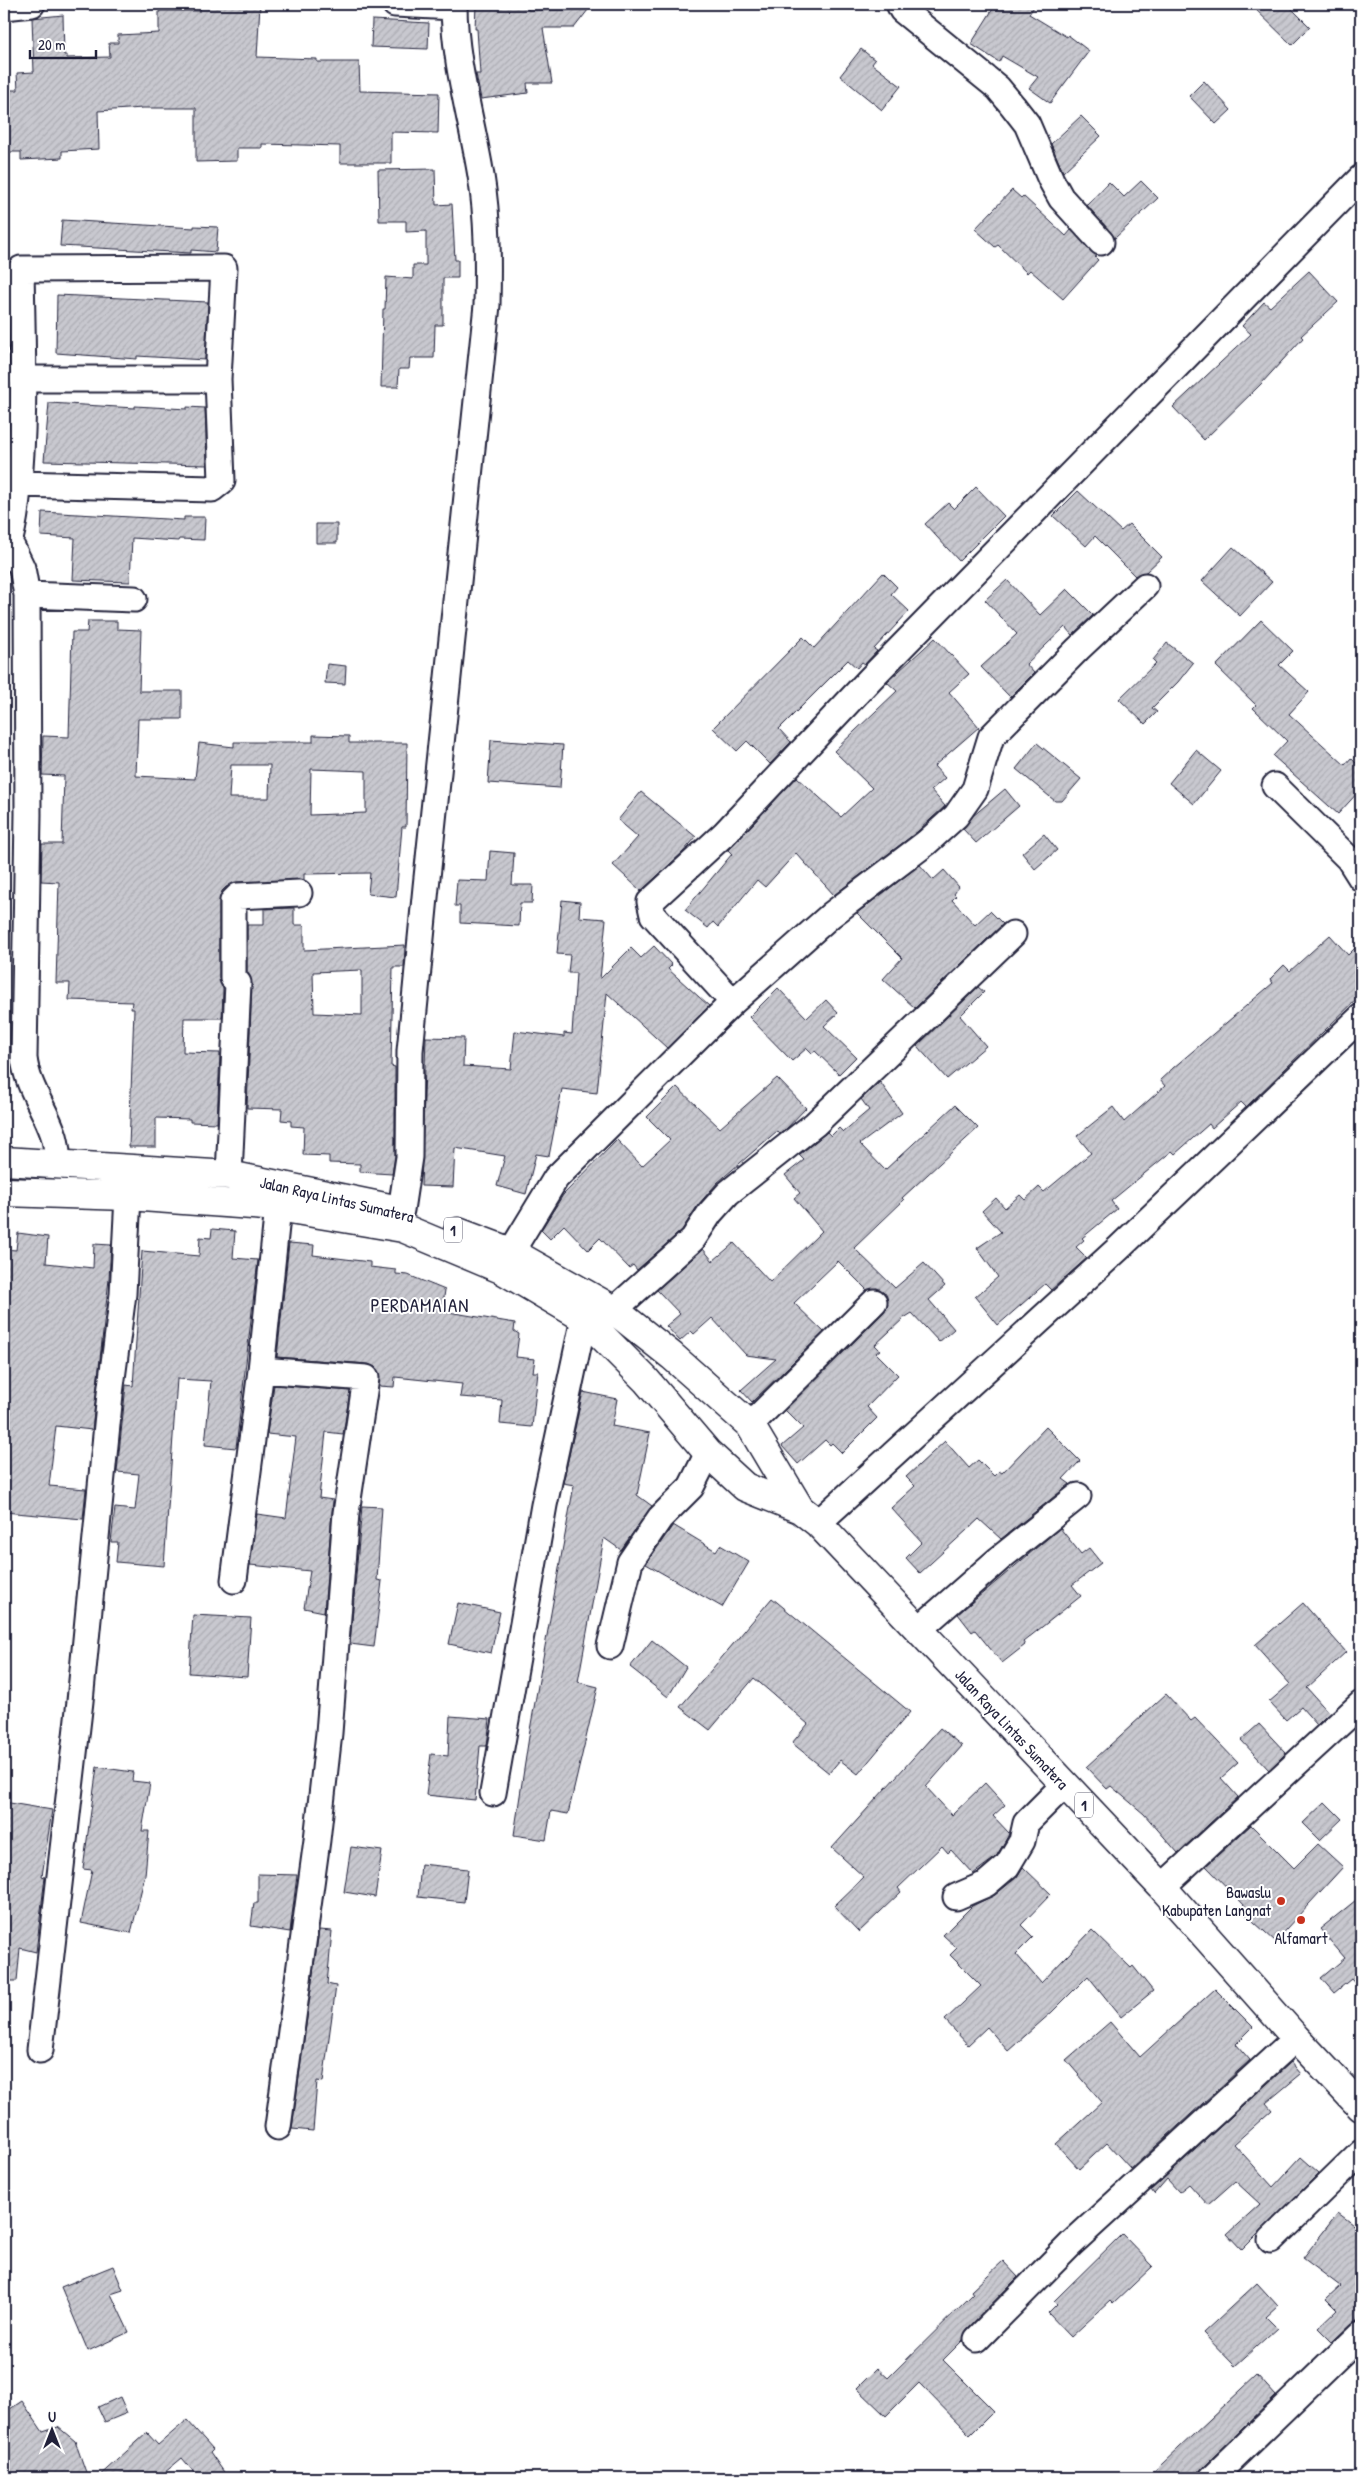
<svg xmlns="http://www.w3.org/2000/svg" width="1365" height="2482" font-family="'Patrick Hand',sans-serif">
<defs>
<pattern id="building-hatch" width="6" height="6" patternUnits="userSpaceOnUse" patternTransform="scale(1.25)"><rect width="6" height="6" fill="#c8c8cf"/><path d="M-1 1l2-2M0 6l6-6M5 7l2-2" fill="none" stroke="#acacb3"/></pattern>
</defs>
<rect width="100%" height="100%" fill="#fff"/>
<filter id="ink" filterUnits="userSpaceOnUse"><feTurbulence type="fractalNoise" baseFrequency=".02" numOctaves="2"/><feDisplacementMap in="SourceGraphic" scale="10" xChannelSelector="R" yChannelSelector="G"/><feConvolveMatrix kernelMatrix="1 2 1 2 8 2 1 2 1" color-interpolation-filters="sRGB"/></filter>
<g filter="url(#ink)">
<!-- building -->
<path fill="url(#building-hatch)" stroke="#22223b" fill-rule="evenodd" d="M 201,4 L 260,4 L 257,57 L 317,59 L 317,62 L 359,62 L 360,91 L 439,93 L 438,133 L 391,132 L 391,163 L 340,163 L 340,146 L 262,144 L 262,148 L 237,148 L 237,161 L 196,162 L 196,108 L 143,108 L 98,111 L 99,149 L 62,151 L 62,158 L 21,160 L 21,152 L 4,152 L 4,90 L 18,90 L 17,73 L 34,72 L 32,18 L 63,15 L 64,55 L 67,55 L 67,58 L 110,57 L 109,43 L 118,43 L 118,35 L 159,33 L 159,11 L 200,11 Z
M 476,4 L 528,4 L 528,10 L 588,10 L 574,28 L 543,28 L 552,83 L 527,83 L 528,93 L 481,99 L 476,74 L 480,74 L 477,29 L 475,29 Z
M 996,4 L 1036,4 L 1029,14 L 1067,37 L 1068,35 L 1089,51 L 1050,103 L 1029,88 L 1038,77 L 1002,56 L 999,62 L 971,44 Z
M 1250,4 L 1287,4 L 1310,27 L 1292,45 Z
M 372,20 L 429,23 L 428,49 L 371,47 Z
M 861,49 L 875,60 L 872,64 L 901,86 L 882,110 L 840,76 Z
M 1204,81 L 1231,110 L 1216,124 L 1189,96 Z
M 1081,116 L 1101,136 L 1063,172 L 1051,144 Z
M 435,169 L 436,205 L 452,204 L 455,260 L 458,260 L 458,278 L 443,278 L 443,325 L 435,325 L 434,358 L 410,358 L 409,369 L 399,369 L 398,387 L 381,387 L 383,309 L 385,309 L 386,277 L 413,279 L 413,265 L 426,265 L 426,231 L 406,232 L 406,221 L 379,221 L 378,170 Z
M 1141,181 L 1158,198 L 1115,238 L 1087,205 L 1109,182 L 1124,197 Z
M 1012,190 L 1021,198 L 1023,196 L 1066,236 L 1071,230 L 1097,256 L 1095,257 L 1098,260 L 1063,299 L 1030,270 L 1027,273 L 998,245 L 995,247 L 975,229 Z
M 62,220 L 194,228 L 194,226 L 218,227 L 216,252 L 191,250 L 191,253 L 60,246 Z
M 1309,271 L 1338,302 L 1301,336 L 1303,338 L 1261,384 L 1204,440 L 1173,407 L 1251,334 L 1242,326 L 1264,302 L 1270,307 Z
M 57,295 L 208,302 L 205,360 L 137,356 L 137,359 L 56,353 Z
M 49,403 L 135,408 L 135,406 L 187,409 L 187,407 L 205,408 L 207,465 L 44,461 Z
M 976,487 L 1004,516 L 959,561 L 925,524 L 948,503 L 954,509 Z
M 1078,491 L 1121,531 L 1129,524 L 1162,557 L 1146,572 L 1135,576 L 1095,536 L 1086,546 L 1053,516 Z
M 42,512 L 184,520 L 184,517 L 205,517 L 204,540 L 179,539 L 178,541 L 132,538 L 130,582 L 73,580 L 75,538 L 41,536 Z
M 316,524 L 337,524 L 337,543 L 316,543 Z
M 1233,547 L 1272,582 L 1240,616 L 1202,581 Z
M 883,573 L 897,587 L 891,594 L 909,611 L 874,649 L 877,651 L 865,664 L 862,662 L 857,668 L 848,660 L 779,729 L 791,742 L 770,764 L 747,741 L 737,751 L 713,728 L 803,637 L 814,648 Z
M 1007,580 L 1040,615 L 1067,589 L 1093,615 L 1072,635 L 1065,627 L 1026,664 L 1034,673 L 1010,697 L 981,667 L 1017,634 L 985,600 Z
M 1261,620 L 1293,651 L 1279,665 L 1309,692 L 1289,714 L 1345,765 L 1351,758 L 1361,768 L 1361,789 L 1338,814 L 1273,756 L 1287,741 L 1253,708 L 1256,705 L 1216,666 Z
M 88,621 L 117,621 L 117,629 L 141,630 L 139,691 L 182,691 L 182,719 L 138,719 L 136,776 L 195,779 L 199,743 L 234,747 L 234,742 L 313,742 L 313,735 L 349,736 L 349,743 L 407,743 L 406,827 L 402,827 L 396,897 L 368,894 L 370,873 L 304,874 L 304,880 L 237,882 L 226,887 L 222,891 L 219,901 L 219,978 L 223,989 L 222,1018 L 184,1018 L 183,1052 L 220,1053 L 217,1123 L 190,1122 L 190,1119 L 156,1118 L 156,1147 L 129,1147 L 134,1009 L 131,1009 L 132,1002 L 69,1000 L 70,983 L 56,983 L 59,882 L 41,881 L 42,844 L 62,844 L 64,776 L 42,775 L 43,736 L 69,737 L 72,632 L 87,632 ZM 231,765 L 270,765 L 269,798 L 229,798 ZM 311,769 L 366,771 L 366,813 L 310,815 Z
M 935,638 L 969,674 L 949,692 L 979,727 L 934,766 L 945,778 L 931,790 L 945,806 L 917,832 L 834,895 L 796,853 L 765,887 L 757,880 L 718,927 L 713,922 L 708,928 L 685,910 L 732,854 L 728,850 L 797,777 L 841,817 L 872,788 L 834,751 L 897,691 L 887,682 Z
M 1167,643 L 1193,663 L 1178,682 L 1152,708 L 1157,712 L 1145,724 L 1119,699 L 1156,663 L 1153,660 Z
M 327,664 L 346,666 L 345,684 L 325,683 Z
M 491,740 L 563,745 L 560,788 L 488,783 Z
M 1037,743 L 1081,779 L 1062,801 L 1055,801 L 1016,769 Z
M 1196,750 L 1221,771 L 1194,804 L 1169,783 Z
M 1005,789 L 1019,806 L 976,843 L 963,829 L 973,816 Z
M 641,792 L 696,837 L 683,852 L 641,891 L 613,865 L 638,837 L 618,820 Z
M 1044,834 L 1057,850 L 1035,869 L 1022,853 Z
M 490,851 L 514,853 L 512,885 L 533,885 L 532,903 L 520,903 L 519,926 L 460,923 L 460,906 L 455,906 L 457,880 L 488,881 Z
M 920,865 L 933,880 L 944,870 L 959,887 L 954,894 L 956,896 L 952,900 L 975,925 L 990,911 L 1003,924 L 915,1008 L 883,979 L 902,958 L 857,913 Z
M 562,900 L 580,902 L 579,917 L 606,919 L 600,979 L 631,948 L 641,958 L 654,946 L 672,965 L 668,969 L 709,1006 L 667,1048 L 607,993 L 597,1093 L 562,1089 L 549,1156 L 536,1154 L 526,1194 L 497,1186 L 505,1156 L 455,1148 L 453,1187 L 421,1186 L 426,1037 L 464,1038 L 463,1066 L 511,1069 L 515,1031 L 564,1037 L 564,1033 L 572,1034 L 576,973 L 568,973 L 570,955 L 557,954 Z
M 294,908 L 294,925 L 304,925 L 304,950 L 405,945 L 404,967 L 393,967 L 391,1066 L 395,1067 L 395,1156 L 392,1174 L 360,1172 L 360,1164 L 329,1163 L 329,1156 L 303,1155 L 304,1127 L 291,1126 L 291,1121 L 281,1120 L 282,1109 L 247,1108 L 252,984 L 247,972 L 247,925 L 264,925 L 264,909 ZM 362,970 L 362,1015 L 314,1013 L 313,972 Z
M 1330,935 L 1348,955 L 1361,942 L 1361,995 L 1246,1107 L 1241,1102 L 1212,1128 L 1209,1124 L 1175,1154 L 1172,1151 L 1111,1201 L 1117,1209 L 1082,1238 L 1084,1240 L 1076,1247 L 1087,1258 L 1051,1290 L 1045,1284 L 998,1325 L 975,1297 L 998,1277 L 977,1248 L 1001,1232 L 982,1211 L 996,1198 L 1005,1208 L 1020,1195 L 1025,1200 L 1039,1187 L 1044,1192 L 1091,1153 L 1077,1136 L 1113,1107 L 1124,1122 L 1165,1086 L 1160,1080 L 1173,1068 L 1273,983 L 1270,979 L 1284,965 L 1290,971 Z
M 978,987 L 984,992 L 960,1016 L 986,1046 L 947,1079 L 917,1046 Z
M 778,988 L 807,1018 L 826,1000 L 838,1013 L 824,1026 L 856,1057 L 839,1074 L 815,1051 L 812,1053 L 807,1048 L 792,1061 L 749,1017 Z
M 777,1078 L 806,1108 L 785,1130 L 780,1134 L 777,1131 L 717,1183 L 698,1205 L 682,1230 L 637,1270 L 633,1265 L 629,1268 L 600,1238 L 588,1250 L 564,1225 L 550,1239 L 541,1230 L 563,1195 L 617,1140 L 642,1166 L 670,1140 L 647,1117 L 677,1087 L 720,1128 Z
M 880,1082 L 902,1113 L 860,1144 L 885,1170 L 955,1105 L 978,1128 L 902,1198 L 904,1200 L 854,1248 L 895,1288 L 924,1263 L 945,1286 L 929,1300 L 954,1329 L 939,1342 L 912,1313 L 904,1318 L 875,1345 L 880,1350 L 876,1353 L 898,1375 L 867,1407 L 877,1418 L 842,1453 L 832,1443 L 830,1445 L 825,1440 L 798,1464 L 782,1446 L 803,1428 L 785,1410 L 884,1312 L 888,1305 L 884,1292 L 877,1288 L 867,1290 L 838,1261 L 794,1303 L 824,1332 L 752,1402 L 741,1390 L 776,1359 L 746,1355 L 712,1318 L 694,1334 L 691,1331 L 680,1341 L 666,1326 L 680,1314 L 657,1290 L 703,1249 L 713,1261 L 734,1243 L 770,1282 L 822,1231 L 794,1198 L 800,1193 L 785,1175 L 804,1160 L 799,1155 L 827,1132 L 831,1136 L 839,1128 L 843,1132 L 869,1110 L 861,1099 Z
M 212,1229 L 235,1231 L 233,1258 L 258,1260 L 236,1448 L 205,1445 L 211,1381 L 177,1379 L 164,1566 L 116,1562 L 118,1542 L 111,1542 L 115,1508 L 135,1510 L 139,1474 L 117,1472 L 126,1385 L 133,1386 L 142,1251 L 199,1256 L 200,1237 L 211,1238 Z
M 18,1233 L 48,1237 L 46,1263 L 93,1268 L 94,1244 L 111,1245 L 109,1279 L 92,1430 L 56,1426 L 49,1486 L 86,1489 L 83,1519 L 4,1512 L 4,1249 L 16,1250 Z
M 289,1243 L 314,1245 L 313,1255 L 370,1262 L 370,1267 L 396,1270 L 396,1274 L 408,1275 L 445,1290 L 442,1311 L 515,1323 L 514,1331 L 519,1334 L 516,1357 L 535,1359 L 533,1372 L 538,1372 L 532,1427 L 500,1424 L 502,1400 L 460,1397 L 462,1384 L 395,1377 L 394,1387 L 379,1386 L 379,1372 L 375,1367 L 368,1364 L 277,1357 Z
M 274,1385 L 350,1391 L 343,1434 L 326,1432 L 319,1498 L 333,1500 L 324,1612 L 304,1608 L 310,1571 L 250,1565 L 257,1514 L 286,1518 L 296,1437 L 267,1434 Z
M 583,1392 L 617,1399 L 612,1426 L 650,1433 L 637,1495 L 652,1506 L 621,1550 L 604,1538 L 578,1682 L 598,1687 L 568,1814 L 551,1811 L 546,1840 L 514,1835 L 530,1730 L 574,1485 L 563,1483 Z
M 1046,1427 L 1080,1461 L 1063,1479 L 1070,1484 L 1001,1539 L 979,1519 L 920,1573 L 906,1558 L 922,1542 L 891,1508 L 915,1486 L 906,1477 L 945,1441 L 969,1468 L 978,1460 L 994,1476 L 999,1471 L 1002,1473 Z
M 362,1506 L 382,1507 L 377,1580 L 382,1581 L 374,1647 L 350,1644 Z
M 673,1525 L 716,1551 L 720,1545 L 749,1562 L 722,1607 L 646,1564 Z
M 1060,1528 L 1081,1554 L 1089,1548 L 1101,1563 L 1072,1585 L 1081,1596 L 1023,1642 L 1025,1645 L 1002,1663 L 975,1630 L 972,1632 L 958,1614 Z
M 772,1598 L 910,1712 L 858,1774 L 840,1760 L 829,1773 L 792,1743 L 808,1724 L 754,1678 L 710,1730 L 680,1707 Z
M 458,1603 L 500,1612 L 491,1653 L 449,1644 Z
M 1303,1603 L 1346,1652 L 1307,1688 L 1329,1713 L 1317,1725 L 1301,1707 L 1286,1720 L 1269,1702 L 1290,1684 L 1255,1645 Z
M 193,1615 L 251,1618 L 247,1677 L 189,1673 Z
M 652,1640 L 686,1667 L 668,1697 L 630,1667 Z
M 1166,1694 L 1191,1721 L 1195,1718 L 1238,1763 L 1221,1778 L 1238,1797 L 1178,1853 L 1144,1814 L 1111,1786 L 1107,1789 L 1086,1767 Z
M 450,1716 L 490,1719 L 487,1746 L 480,1746 L 475,1800 L 426,1795 L 431,1754 L 448,1756 Z
M 1259,1724 L 1286,1753 L 1269,1770 L 1241,1740 Z
M 940,1728 L 962,1746 L 926,1787 L 952,1815 L 985,1783 L 1005,1805 L 993,1816 L 1009,1833 L 1008,1836 L 996,1857 L 973,1874 L 951,1850 L 948,1853 L 942,1846 L 898,1888 L 901,1892 L 859,1932 L 834,1906 L 864,1877 L 832,1848 Z
M 97,1767 L 133,1772 L 132,1781 L 150,1783 L 142,1831 L 149,1831 L 145,1875 L 131,1933 L 81,1923 L 92,1870 L 83,1869 Z
M 4,1802 L 52,1810 L 42,1876 L 45,1877 L 36,1952 L 20,1948 L 17,1981 L 4,1981 Z
M 1325,1802 L 1342,1819 L 1320,1840 L 1303,1823 Z
M 1251,1825 L 1294,1868 L 1318,1844 L 1343,1867 L 1275,1941 L 1244,1913 L 1248,1909 L 1206,1866 Z
M 351,1847 L 382,1851 L 375,1897 L 344,1892 Z
M 421,1864 L 468,1869 L 464,1902 L 418,1897 Z
M 1023,1867 L 1051,1894 L 1021,1925 L 1033,1937 L 1016,1954 L 1041,1983 L 1092,1930 L 1131,1968 L 1133,1966 L 1153,1991 L 1121,2017 L 1088,1976 L 1052,2012 L 1008,2051 L 987,2027 L 968,2045 L 945,2020 L 981,1986 L 950,1955 L 957,1948 L 943,1935 L 972,1906 L 995,1895 L 1017,1877 Z
M 258,1874 L 297,1875 L 290,1932 L 251,1926 L 254,1903 L 258,1903 Z
M 1361,1896 L 1361,1990 L 1351,1979 L 1334,1993 L 1321,1978 L 1345,1958 L 1320,1929 Z
M 319,1930 L 332,1931 L 327,1984 L 336,1986 L 323,2082 L 317,2081 L 313,2131 L 292,2129 Z
M 1215,1989 L 1253,2027 L 1236,2044 L 1250,2060 L 1131,2169 L 1107,2143 L 1079,2169 L 1056,2144 L 1102,2102 L 1066,2060 L 1110,2022 L 1140,2057 Z
M 1291,2062 L 1301,2074 L 1266,2103 L 1272,2110 L 1234,2144 L 1273,2187 L 1301,2157 L 1319,2173 L 1242,2250 L 1227,2234 L 1260,2204 L 1235,2181 L 1208,2205 L 1189,2184 L 1179,2192 L 1167,2179 L 1154,2194 L 1151,2190 Z
M 1338,2213 L 1361,2230 L 1361,2317 L 1351,2324 L 1332,2342 L 1318,2328 L 1337,2310 L 1326,2299 L 1340,2286 L 1303,2258 Z
M 1122,2234 L 1153,2266 L 1113,2304 L 1110,2301 L 1071,2337 L 1048,2313 L 1057,2304 L 1054,2301 Z
M 1003,2261 L 1018,2277 L 967,2329 L 963,2340 L 943,2360 L 994,2411 L 970,2435 L 919,2383 L 886,2416 L 857,2388 L 877,2368 L 888,2378 L 973,2294 L 971,2291 Z
M 113,2266 L 123,2290 L 111,2294 L 129,2332 L 88,2351 L 61,2287 Z
M 1257,2283 L 1278,2306 L 1266,2317 L 1277,2328 L 1235,2366 L 1203,2333 Z
M 1257,2375 L 1276,2396 L 1202,2468 L 1198,2478 L 1147,2478 Z
M 120,2397 L 127,2413 L 105,2422 L 98,2407 Z
M 22,2401 L 43,2432 L 58,2427 L 75,2441 L 88,2478 L 12,2478 L 4,2454 L 4,2413 Z
M 187,2420 L 213,2449 L 210,2452 L 228,2478 L 199,2478 L 182,2458 L 158,2478 L 97,2478 L 147,2433 L 158,2445 Z"/>
<g fill="none" stroke-linecap="round" stroke-linejoin="round">
<!-- minor casing -->
<g stroke="#22223b" stroke-width="29">
<path id="minor" d="M 395,4 L 454,7
M 899,4 L 902,10 L 998,88 L 1013,106 L 1027,124 L 1051,180 L 1061,198 L 1101,242
M 4,7 L 32,4
M 22,379 L 218,379
M 10,543 L 22,568 L 27,595 L 28,814 L 24,1058 C 27,1086 44,1107 53,1133 C 57,1143 57,1153 58,1164
M 4,558 C 15,530 17,499 20,468 C 25,402 22,336 21,269 L 224,268 L 218,379 L 222,481 L 212,489 L 18,484
M 27,595 L 134,599
M 1275,786 L 1349,859 L 1361,878
M 733,1002 L 831,915 L 926,843 L 956,816 L 975,789 L 991,737 L 1078,649 L 1145,586
M 229,1175 L 238,983 L 233,978 L 233,901 L 238,896 L 299,893
M 401,1210 L 409,1157 L 410,1051 L 426,887 L 487,305 C 488,262 488,219 481,176 C 472,120 454,62 454,4
M 511,1252 L 556,1178 L 733,1002 L 653,915 L 650,902 L 724,834 L 871,678 L 1361,178
M 614,1310 L 693,1239 L 710,1213 L 728,1193 L 815,1124 L 1013,934
M 261,1370 L 366,1378 L 346,1513 L 329,1733 L 317,1840 L 278,2127
M 750,1425 L 874,1302
M 818,1523 L 1119,1248 L 1361,1017
M 234,1580 L 261,1370 L 278,1207
M 918,1630 L 999,1559 L 1078,1496
M 610,1646 L 630,1562 L 660,1518 L 691,1487 L 708,1453
M 493,1793 L 544,1505 L 584,1318
M 1162,1887 L 1361,1704
M 956,1897 L 986,1884 L 1007,1866 L 1022,1841 L 1026,1823 L 1064,1785
M 40,2050 L 80,1701 L 110,1394 L 123,1294 L 128,1196
M 1271,2240 L 1361,2152
M 977,2339 L 1071,2244 L 1296,2038
M 1212,2478 L 1361,2334"/>
</g>
<!-- highway casing -->
<g stroke="#22223b" stroke-width="31">
<path id="highway" d="M 4,1161 L 229,1175 L 399,1210
M 4,1192 L 128,1196 L 278,1207 L 403,1228 L 501,1269 L 584,1318 L 646,1380 L 708,1453 L 745,1487 L 800,1509 L 818,1523 L 1162,1887 L 1296,2038 L 1361,2107
M 458,1232 L 511,1252 L 614,1310 L 672,1356 L 750,1425 L 800,1509"/>
</g>
<!-- minor -->
<use href="#minor" stroke="#fff" stroke-width="25"/>
<!-- highway -->
<use href="#highway" stroke="#fff" stroke-width="28"/>
</g>
</g>
<!-- markers -->
<g fill="#c8321e" stroke="#fff" stroke-width="2">
<circle cx="1281" cy="1901" r="5"/>
<circle cx="1301" cy="1920" r="5"/>
</g>
<g text-anchor="middle" dominant-baseline="central" stroke-width="4" stroke-linejoin="round" paint-order="stroke">
<!-- shield labels -->
<g fill="#fff" stroke="#646476" stroke-width="1">
<rect x="444" y="1217.5" width="18" height="25" rx="4"/>
<rect x="1075" y="1792.5" width="18" height="25" rx="4"/>
</g>
<g font-size="15" font-weight="bold" fill="#22223b">
<text x="453" y="1230">1</text>
<text x="1084" y="1805">1</text>
</g>
<!-- street labels -->
<g font-size="16" fill="#22223b" stroke="#fff">
<text transform="translate(337 1199) rotate(13)">Jalan Raya Lintas Sumatera</text>
<text transform="translate(1012 1729) rotate(47)">Jalan Raya Lintas Sumatera</text>
</g>
<!-- poi labels -->
<g font-size="16" fill="#22223b" stroke="#fff" text-anchor="end">
<text x="1271" y="1892">Bawaslu<tspan x="1271" dy="18">Kabupaten Langnat</tspan></text>
<text x="1301" y="1938" text-anchor="middle">Alfamart</text>
</g>
<!-- quarter labels -->
<g font-size="19" letter-spacing="1" fill="#22223b" stroke="#fff">
<text x="420" y="1305">PERDAMAIAN</text>
</g>
</g>
<!-- margin -->
<rect width="1365" height="2482" fill="none" stroke="#fff" stroke-width="20"/>
<rect x="10" y="10" width="1345" height="2462" fill="none" stroke="#22223b" stroke-width="2" filter="url(#ink)"/>
<!-- north arrow -->
<g transform="translate(52 2430)" stroke="#ffffff" stroke-width="4" paint-order="stroke">
<path d="M0-4L9 19L0 12L-9 19Z" fill="#22223b"/>
<text y="-8" font-size="14" font-weight="bold" text-anchor="middle" fill="#22223b">U</text>
</g>
<!-- scale -->
<path d="M30 50v8h66v-8" fill="none" stroke="#22223b" stroke-width="2.5"/>
<text x="38" y="50" font-size="15" fill="#22223b" stroke="#ffffff" stroke-width="4" paint-order="stroke">20 m</text>
</svg>
